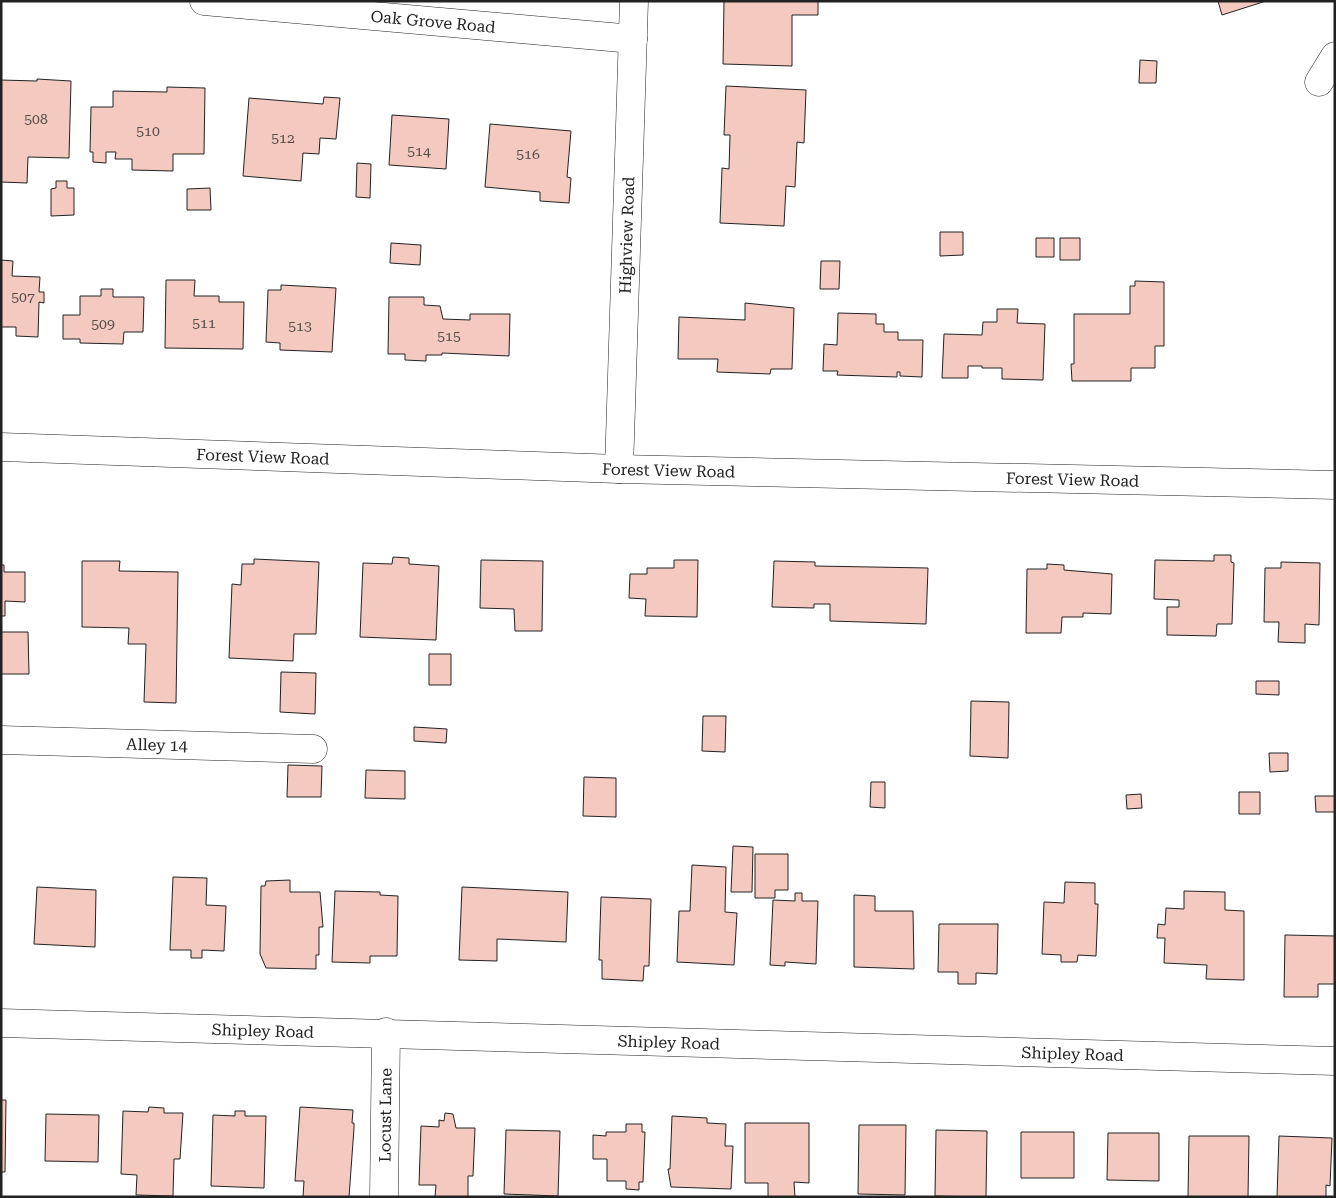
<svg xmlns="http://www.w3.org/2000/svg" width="1336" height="1198" font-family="'Roboto Serif',serif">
<rect width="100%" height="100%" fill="#fff"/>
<!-- building -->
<path fill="#f3c9c0" stroke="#222" d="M 724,1 L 818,1 L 818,15 L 792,15 L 792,66 L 723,64 Z
M 1218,1 L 1266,1 L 1222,15 Z
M 1140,60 L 1157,61 L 1156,83 L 1139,83 Z
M 37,79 L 71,81 L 69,158 L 28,157 L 27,183 L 1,182 L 1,80 L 37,81 Z
M 726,86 L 806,90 L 804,143 L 797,142 L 795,187 L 786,186 L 784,226 L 720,223 L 722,168 L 729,169 L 730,135 L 724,135 Z
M 167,87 L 205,88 L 204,154 L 173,154 L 173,171 L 132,170 L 132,159 L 115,159 L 116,152 L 106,152 L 106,163 L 93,162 L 93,152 L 90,152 L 91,107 L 113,107 L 113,91 L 167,92 Z
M 324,97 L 340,98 L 336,139 L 320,138 L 319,154 L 303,153 L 301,181 L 243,176 L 249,98 L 323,104 Z
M 392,115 L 449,119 L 446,169 L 389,165 Z
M 490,124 L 571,131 L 567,177 L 571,178 L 569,203 L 540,201 L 540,192 L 485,187 Z
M 357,163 L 371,164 L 370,198 L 356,197 Z
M 56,181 L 67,181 L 67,188 L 74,188 L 74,215 L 51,216 L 51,189 L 56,188 Z
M 210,188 L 211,210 L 187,210 L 187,189 Z
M 940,232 L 963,232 L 963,255 L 940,256 Z
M 1036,238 L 1054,238 L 1054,257 L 1036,257 Z
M 1060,238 L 1080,238 L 1080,260 L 1060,260 Z
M 391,243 L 421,245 L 420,265 L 390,263 Z
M 1,260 L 13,261 L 12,276 L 40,277 L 39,292 L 44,292 L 44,303 L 39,302 L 38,337 L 16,336 L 16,327 L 1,327 Z
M 821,261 L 840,261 L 839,289 L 820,289 Z
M 166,280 L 195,280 L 194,296 L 219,296 L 219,302 L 244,302 L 243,349 L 165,348 Z
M 1135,281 L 1164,282 L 1164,346 L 1155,346 L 1155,368 L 1131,368 L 1131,381 L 1072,381 L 1071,364 L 1074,364 L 1074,314 L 1130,314 L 1130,286 L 1135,286 Z
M 281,285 L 336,288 L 332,352 L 280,350 L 280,343 L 266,342 L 268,290 L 281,290 Z
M 101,289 L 113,289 L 113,297 L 144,297 L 143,332 L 124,332 L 123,344 L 80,343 L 80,339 L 63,339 L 63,315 L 80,315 L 80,296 L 101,296 Z
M 389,297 L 424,297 L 424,305 L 440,306 L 443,319 L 470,320 L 470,314 L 510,314 L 509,356 L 442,353 L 442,355 L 426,355 L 426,361 L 405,360 L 405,354 L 388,354 Z
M 745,303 L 794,308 L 792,369 L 771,369 L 770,374 L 717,372 L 718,359 L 678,359 L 679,317 L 745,320 Z
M 997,309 L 1018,309 L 1017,323 L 1045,324 L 1043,380 L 1002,379 L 1002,368 L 982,368 L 982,366 L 968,366 L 968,378 L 942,378 L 944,334 L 982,335 L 983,322 L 997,322 Z
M 838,313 L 876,314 L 876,324 L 884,324 L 884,332 L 898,332 L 898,340 L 923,340 L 922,377 L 900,376 L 900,372 L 897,372 L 897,377 L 837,375 L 838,371 L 823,371 L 824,344 L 837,345 Z
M 1214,555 L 1231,555 L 1231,562 L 1234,563 L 1232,624 L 1217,624 L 1216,636 L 1167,635 L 1167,607 L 1179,607 L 1179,600 L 1154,599 L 1155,560 L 1214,561 Z
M 393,557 L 409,558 L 409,564 L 439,566 L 436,640 L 360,637 L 363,563 L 392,564 Z
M 254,559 L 319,562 L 316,634 L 294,634 L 293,661 L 229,658 L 232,584 L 241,585 L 242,564 L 254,564 Z
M 481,560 L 543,561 L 542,631 L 515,631 L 514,609 L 480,608 Z
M 674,560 L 698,560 L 697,617 L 645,616 L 646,599 L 629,598 L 630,574 L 647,574 L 647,568 L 674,568 Z
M 82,561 L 120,561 L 119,571 L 178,572 L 176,703 L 144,702 L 146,644 L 128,644 L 129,628 L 82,627 Z
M 774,561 L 815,562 L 815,566 L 928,568 L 926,624 L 830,621 L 830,604 L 814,604 L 814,608 L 772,607 Z
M 1281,562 L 1320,563 L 1319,625 L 1305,624 L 1305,643 L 1278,642 L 1279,622 L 1264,622 L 1265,568 L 1281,568 Z
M 1047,564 L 1064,565 L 1064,570 L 1112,574 L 1111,614 L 1083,613 L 1083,617 L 1062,617 L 1061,633 L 1026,633 L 1027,569 L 1047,569 Z
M 1,565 L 4,565 L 4,572 L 25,572 L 25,602 L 5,601 L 5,616 L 1,616 Z
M 1,632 L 28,632 L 29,674 L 1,674 Z
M 429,654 L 451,654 L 451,685 L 429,685 Z
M 281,672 L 316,673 L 315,714 L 280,712 Z
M 1256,681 L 1279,681 L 1279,695 L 1256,694 Z
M 971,701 L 1009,702 L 1008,758 L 970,756 Z
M 703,716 L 726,716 L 725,752 L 702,751 Z
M 414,727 L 447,729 L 446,743 L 414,741 Z
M 1269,753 L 1288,753 L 1288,771 L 1270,772 Z
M 288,765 L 322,766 L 321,797 L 287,797 Z
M 366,770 L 405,771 L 405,799 L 365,798 Z
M 584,777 L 616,778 L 616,817 L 583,816 Z
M 871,782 L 885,782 L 885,808 L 870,807 Z
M 1239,792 L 1260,792 L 1260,814 L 1239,814 Z
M 1141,794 L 1142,808 L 1127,809 L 1126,795 Z
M 1315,796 L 1335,796 L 1335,812 L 1316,812 Z
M 733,846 L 753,847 L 752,892 L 731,892 Z
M 755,854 L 788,854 L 788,890 L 775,890 L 775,898 L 755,898 Z
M 692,865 L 726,867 L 725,912 L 737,913 L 734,965 L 677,962 L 679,911 L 690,911 Z
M 173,877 L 207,878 L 206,905 L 226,906 L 224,951 L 202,950 L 202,958 L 191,958 L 191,950 L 170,950 Z
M 290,880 L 290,892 L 320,892 L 323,927 L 319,927 L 319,955 L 316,955 L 316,969 L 266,968 L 260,954 L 261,886 L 265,886 L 266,881 Z
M 1065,882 L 1095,883 L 1095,904 L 1098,904 L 1096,956 L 1078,955 L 1077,962 L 1061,962 L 1061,955 L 1042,954 L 1044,902 L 1064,903 Z
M 37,887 L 96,890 L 95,947 L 34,944 Z
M 462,887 L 568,892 L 566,942 L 497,939 L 497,961 L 459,960 Z
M 335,891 L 380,892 L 380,895 L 398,896 L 397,956 L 370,956 L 370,963 L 332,962 Z
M 1184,891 L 1225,892 L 1225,910 L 1244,911 L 1244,980 L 1206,979 L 1207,965 L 1164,963 L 1165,938 L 1157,938 L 1158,924 L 1165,925 L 1166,908 L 1184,909 Z
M 795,893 L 802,893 L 802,901 L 818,901 L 816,964 L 785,962 L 785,966 L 770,965 L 773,900 L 795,901 Z
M 854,895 L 875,896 L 875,911 L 913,911 L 914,969 L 854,967 Z
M 601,897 L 651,899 L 649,966 L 644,966 L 643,981 L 602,979 L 602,960 L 599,960 Z
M 939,924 L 998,924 L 997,974 L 976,973 L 976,984 L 958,984 L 958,972 L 938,972 Z
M 1285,935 L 1335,936 L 1335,984 L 1318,984 L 1318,997 L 1284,997 Z
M 1,1100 L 6,1100 L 5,1172 L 1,1172 Z
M 149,1107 L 164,1108 L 164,1113 L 183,1113 L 180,1159 L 174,1159 L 173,1196 L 136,1195 L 137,1175 L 121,1174 L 123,1111 L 148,1112 Z
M 300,1107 L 353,1110 L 352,1123 L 354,1123 L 354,1128 L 349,1197 L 303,1197 L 304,1181 L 295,1181 Z
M 235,1111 L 245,1111 L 245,1116 L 266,1116 L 264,1188 L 211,1186 L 213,1115 L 235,1116 Z
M 445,1113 L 453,1114 L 456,1128 L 475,1128 L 473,1176 L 468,1176 L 468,1197 L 435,1197 L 436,1185 L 419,1185 L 421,1126 L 439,1127 L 439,1120 L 444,1121 Z
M 46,1114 L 99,1115 L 98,1162 L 45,1161 Z
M 672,1116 L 707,1118 L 707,1123 L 726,1124 L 725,1146 L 733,1146 L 731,1189 L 671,1187 L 668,1169 L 670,1169 Z
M 745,1123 L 809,1123 L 809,1183 L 794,1182 L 795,1197 L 768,1197 L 768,1183 L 745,1183 Z
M 626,1124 L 642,1124 L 642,1132 L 645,1132 L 643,1182 L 639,1182 L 639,1190 L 626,1189 L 626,1181 L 607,1181 L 607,1159 L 593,1159 L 593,1135 L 606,1136 L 606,1132 L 626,1132 Z
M 859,1125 L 906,1125 L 905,1195 L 858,1194 Z
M 506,1130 L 560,1131 L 558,1196 L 504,1194 Z
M 936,1130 L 987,1131 L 986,1197 L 935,1196 Z
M 1021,1132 L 1074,1132 L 1074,1178 L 1021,1178 Z
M 1108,1133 L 1159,1133 L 1159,1181 L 1107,1180 Z
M 1189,1136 L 1249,1136 L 1248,1197 L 1188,1197 Z
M 1279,1136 L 1332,1138 L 1330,1186 L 1326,1185 L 1326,1197 L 1277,1197 Z"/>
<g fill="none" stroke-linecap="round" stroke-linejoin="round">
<!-- minor casing -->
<g stroke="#222" stroke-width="29">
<g id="minor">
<path id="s1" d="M 204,1 L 633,39"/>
<path d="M 1319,82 L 1335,56"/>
<path id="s2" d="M 1,447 L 619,469 L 1335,485"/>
<path id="s3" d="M 619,469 L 634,1"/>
<path id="s4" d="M 1,740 L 313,749"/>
<path id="s5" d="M 1,1023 L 1335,1061"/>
<path id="s6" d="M 384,1197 L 386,1032"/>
</g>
</g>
<!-- minor -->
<use href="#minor" stroke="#fff" stroke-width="28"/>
</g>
<g text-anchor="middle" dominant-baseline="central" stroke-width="4" stroke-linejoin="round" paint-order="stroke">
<!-- number labels -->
<g font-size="14" fill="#564c4a">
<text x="36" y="119">508</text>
<text x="148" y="131">510</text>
<text x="283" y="138">512</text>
<text x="419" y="151">514</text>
<text x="528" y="154">516</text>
<text x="23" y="297">507</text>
<text x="204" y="323">511</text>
<text x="103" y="324">509</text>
<text x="300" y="326">513</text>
<text x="449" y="336">515</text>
</g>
<!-- street labels -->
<g font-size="16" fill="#222" stroke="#fff">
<text stroke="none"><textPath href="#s1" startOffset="230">Oak Grove Road</textPath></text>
<text stroke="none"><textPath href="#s3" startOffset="234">Highview Road</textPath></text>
<text stroke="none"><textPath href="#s2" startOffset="262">Forest View Road</textPath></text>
<text stroke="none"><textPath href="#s2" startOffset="668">Forest View Road</textPath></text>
<text stroke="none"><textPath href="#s2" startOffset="1072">Forest View Road</textPath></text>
<text stroke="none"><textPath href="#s4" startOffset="156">Alley 14</textPath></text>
<text stroke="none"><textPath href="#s5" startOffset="262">Shipley Road</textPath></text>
<text stroke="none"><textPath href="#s5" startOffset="668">Shipley Road</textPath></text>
<text stroke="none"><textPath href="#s5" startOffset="1072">Shipley Road</textPath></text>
<text stroke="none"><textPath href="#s6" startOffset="82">Locust Lane</textPath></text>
</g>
</g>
<!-- border -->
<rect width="1336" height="1198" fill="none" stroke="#222222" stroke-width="5"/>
</svg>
